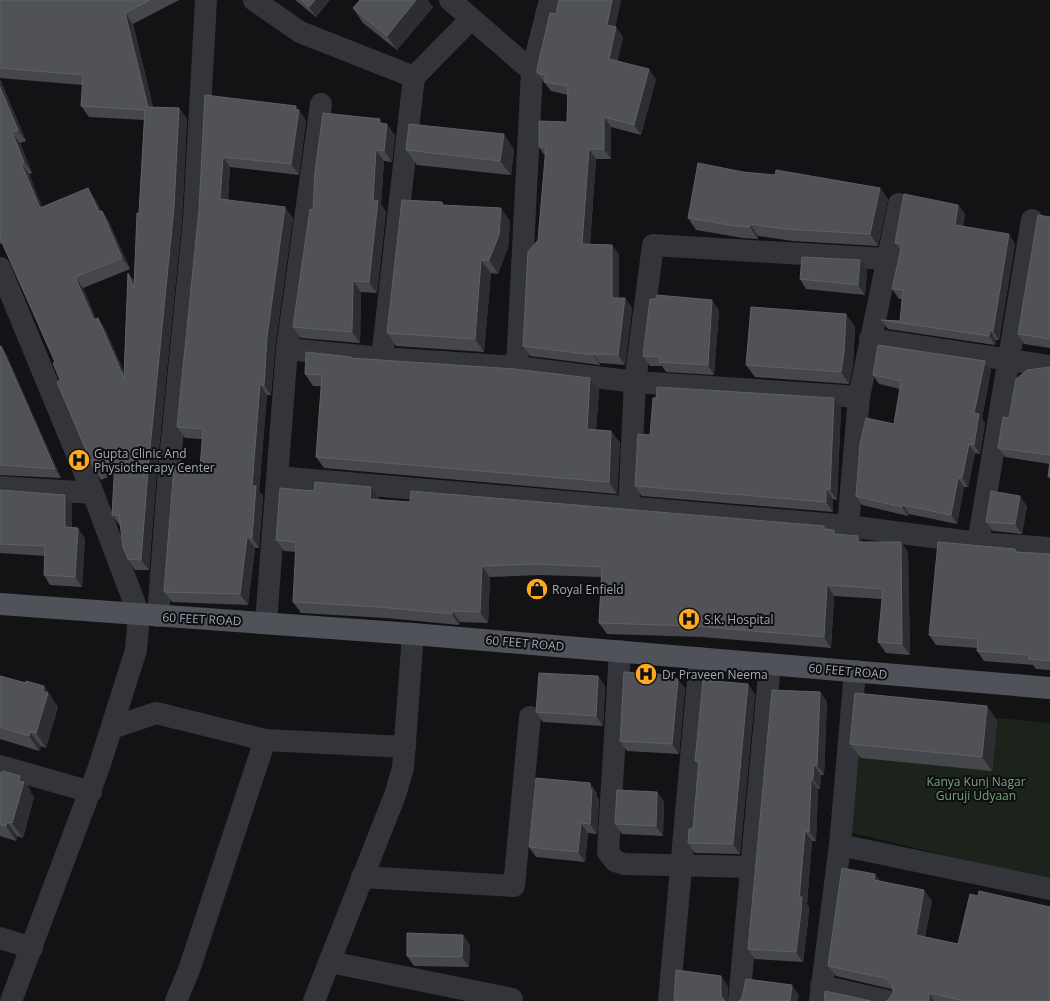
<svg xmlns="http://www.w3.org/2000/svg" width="1050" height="1001" font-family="'Open Sans',sans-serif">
<rect width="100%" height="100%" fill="#131315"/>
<!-- green -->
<path fill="#1b231b" d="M 863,705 L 1050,723 L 1050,880 L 848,832 Z"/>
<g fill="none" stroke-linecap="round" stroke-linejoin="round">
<!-- minor -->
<path stroke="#33353a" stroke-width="22" d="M 254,0 L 300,32 L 414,77 L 471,19
M 450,0 L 532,71
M 0,268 L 93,493 L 139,615 L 136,650 L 99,767 L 11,1001
M 870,339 L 1050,366
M 287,349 L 382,358 L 517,367 L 635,382 L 859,397
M 382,358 L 414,77
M 517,367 L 532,71 L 550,0
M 278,477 L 848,526 L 978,543 L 1050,548
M 0,487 L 93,493
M 629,507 L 635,382 L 653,245 L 886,259
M 848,526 L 859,397 L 899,204
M 978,543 L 1032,220
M 158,616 L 169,470 L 194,219 L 206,0
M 266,622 L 287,349 L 321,104
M 620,651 L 608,852 L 615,861 L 624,864 L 751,867
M 112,728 L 156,713 L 265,740 L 405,747
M 0,766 L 91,792
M 840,845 L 1050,889
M 362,877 L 514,886 L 530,717
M 0,938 L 32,948
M 330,962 L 512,999
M 821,986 L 888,1001
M 176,1001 L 189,970 L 265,740
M 314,1001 L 395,795 L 403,768 L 413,634
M 669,1001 L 700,658
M 739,1001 L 770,664
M 820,1001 L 840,845 L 855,671"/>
<!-- major -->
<path stroke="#4f5259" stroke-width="22" d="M 0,604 L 413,634 L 1050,688"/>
</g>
<!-- wall -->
<path fill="#46474d" d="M 0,0 L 179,0 L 133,24 L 153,107 L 179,108 L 187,119 L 182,218 L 157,469 L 149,570 L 135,570 L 128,559 L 121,526 L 120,526 L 112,515 L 115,474 L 101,480 L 94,469 L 60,380 L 55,362 L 2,243 L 0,244 L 0,79 L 26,141 L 20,143 L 32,173 L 29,174 L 42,207 L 95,199 L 101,211 L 102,211 L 109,222 L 130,269 L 83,288 L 96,319 L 105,329 L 124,372 L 128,273 L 135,282 L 139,213 L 144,120 L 89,117 L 81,106 L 83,85 L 0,78 Z
M 295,0 L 330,0 L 316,17 Z
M 559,0 L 621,0 L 615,27 L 623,37 L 617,61 L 656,79 L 641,135 L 611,127 L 611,159 L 596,159 L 590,244 L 612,245 L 619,255 L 619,298 L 625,298 L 632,308 L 625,365 L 600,363 L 600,365 L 530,356 L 523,346 L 538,240 L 545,156 L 539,147 L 567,122 L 568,95 L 551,91 L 537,73 L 556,14 Z
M 433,7 L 397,50 L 363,23 L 353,8 Z
M 205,95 L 296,106 L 306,121 L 299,175 L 230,167 L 228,200 L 293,218 L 275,347 L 271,395 L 267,395 L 259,491 L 263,496 L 259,548 L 255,548 L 248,605 L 172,602 L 164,592 L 200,468 L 202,439 L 185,438 L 177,427 L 199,210 Z
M 383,124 L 395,135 L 392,162 L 384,161 L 381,204 L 386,212 L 377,293 L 361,292 L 360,343 L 301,338 L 293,327 L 313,210 Z
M 514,149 L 511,175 L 417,165 L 406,150 Z
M 743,172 L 880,188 L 888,199 L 878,246 L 793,241 L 758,236 L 758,239 L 743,238 L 696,230 L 688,218 Z
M 442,202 L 444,205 L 510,221 L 508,248 L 498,274 L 491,273 L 484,352 L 396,346 L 387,333 Z
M 958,205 L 965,214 L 963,226 L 1015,244 L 999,340 L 996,340 L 995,345 L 888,329 L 881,320 L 900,321 L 902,299 L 899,299 L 892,289 L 901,251 L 895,243 Z
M 1050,217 L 1050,348 L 1024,344 L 1018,334 Z
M 860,260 L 867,270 L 865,295 L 806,289 L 800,279 Z
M 719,310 L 714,375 L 666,372 L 662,366 L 650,366 L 643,356 Z
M 855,326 L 853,365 L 849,384 L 755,377 L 746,365 Z
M 1,346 L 7,356 L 61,478 L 0,475 L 0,347 Z
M 351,357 L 352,358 L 590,378 L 599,390 L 596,430 L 611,431 L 620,443 L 617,494 L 324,468 L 316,457 L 321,386 L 313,386 L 305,374 Z
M 985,361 L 991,370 L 982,418 L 985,423 L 980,454 L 975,453 L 968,487 L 964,487 L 957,524 L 909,514 L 908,516 L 862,505 L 856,496 L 894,424 L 900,389 L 879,384 L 873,375 Z
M 1050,367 L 1050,477 L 1050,464 L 1005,457 L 998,448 Z
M 841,408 L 837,500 L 833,499 L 833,512 L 642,496 L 635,486 L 650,435 Z
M 371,487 L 379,498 L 379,500 L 410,502 L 824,526 L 826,530 L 834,530 L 837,535 L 858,536 L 863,542 L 901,542 L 908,553 L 910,655 L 886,653 L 878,642 L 882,599 L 834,596 L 831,648 L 702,637 L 607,634 L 599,623 L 601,577 L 542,575 L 490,577 L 488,623 L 460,622 L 459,625 L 386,618 L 301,613 L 293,602 L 296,552 L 284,551 L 276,540 L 314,491 Z
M 0,490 L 65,495 L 72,504 L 72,528 L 85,538 L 82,587 L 50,585 L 44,575 L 45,556 L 0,553 Z
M 1027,506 L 1022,534 L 993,531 L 986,522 Z
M 1015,549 L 1018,552 L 1050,554 L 1050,670 L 1036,669 L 1033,665 L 984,661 L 977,651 L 977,648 L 936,645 L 929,635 Z
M 669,675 L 671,678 L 685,688 L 679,754 L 627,751 L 620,741 Z
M 0,676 L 26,683 L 44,686 L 54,701 L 54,702 L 58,707 L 46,748 L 41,746 L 39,751 L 0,739 Z
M 598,676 L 605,686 L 603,726 L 543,722 L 536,712 Z
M 820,692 L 827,702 L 824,775 L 821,775 L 820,789 L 818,789 L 816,841 L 812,841 L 807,904 L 809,907 L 808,922 L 803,962 L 755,959 L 748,949 Z
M 755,694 L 740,854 L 695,853 L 688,843 L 693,829 L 698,765 L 695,761 Z
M 997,720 L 992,771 L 861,758 L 850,744 Z
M 0,772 L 20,776 L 31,791 L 30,792 L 34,797 L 23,838 L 17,836 L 16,841 L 0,836 Z
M 657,792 L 664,802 L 663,836 L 622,834 L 615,824 Z
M 597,793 L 597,797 L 599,799 L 597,834 L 588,833 L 585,862 L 536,857 L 529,847 Z
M 875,874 L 880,881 L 932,901 L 925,937 L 1050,1001 L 886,1001 L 889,999 L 893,993 L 893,990 L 891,989 L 836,976 L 828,966 Z
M 463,935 L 470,945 L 469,967 L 414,966 L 407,956 Z"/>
<!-- shaded-wall -->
<path fill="#2d2e32" d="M 315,0 L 330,0 L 316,17 L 309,7 Z
M 416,0 L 428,0 L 433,7 L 397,50 L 387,36 Z
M 612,0 L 621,0 L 614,35 L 607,25 Z
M 125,13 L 133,24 L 156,118 L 148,107 Z
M 616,27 L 623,37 L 616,69 L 609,59 Z
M 649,69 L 656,79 L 641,135 L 634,125 Z
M 0,79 L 26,141 L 18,130 L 0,87 Z
M 296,106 L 306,121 L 299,175 L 291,164 Z
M 179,108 L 187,119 L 182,218 L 157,469 L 149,570 L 141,560 L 149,458 Z
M 604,117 L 611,127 L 611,159 L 604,149 Z
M 380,119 L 386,129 L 387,124 L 395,135 L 392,162 L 384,151 L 379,123 Z
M 12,132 L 20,143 L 32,173 L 24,162 Z
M 504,134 L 514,149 L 511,175 L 500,161 Z
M 589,149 L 596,159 L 589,254 L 582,244 Z
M 376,150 L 384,161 L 381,204 L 386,212 L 377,293 L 369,282 L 373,200 Z
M 223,157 L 230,167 L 227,210 L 220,199 Z
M 21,163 L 29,174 L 47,219 L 40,208 Z
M 88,188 L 95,199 L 106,223 L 99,212 Z
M 880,188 L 888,199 L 878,246 L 870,234 Z
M 958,205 L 965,214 L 961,234 L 955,225 Z
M 285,207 L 293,218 L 275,347 L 271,395 L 264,385 L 267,337 Z
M 501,208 L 510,221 L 508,248 L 498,274 L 489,260 Z
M 102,211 L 109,222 L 130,269 L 122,258 Z
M 750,224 L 758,236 L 758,239 L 750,227 Z
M 1009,234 L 1015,244 L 999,340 L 993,331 Z
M 612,245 L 619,255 L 619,307 L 612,298 Z
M 481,260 L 491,273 L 484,352 L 475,339 Z
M 860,260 L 867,270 L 865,295 L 858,285 Z
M 128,273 L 136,284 L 134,288 Z
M 75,277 L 83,288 L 101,330 L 94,320 Z
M 353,281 L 361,292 L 360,343 L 352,332 Z
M 625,298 L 632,308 L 625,365 L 618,355 Z
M 712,300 L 719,310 L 714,375 L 708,365 Z
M 846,314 L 855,326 L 853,365 L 849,384 L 841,372 Z
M 98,318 L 105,329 L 131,389 L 124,378 Z
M 990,330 L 996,340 L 995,345 L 989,336 Z
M 1,346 L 7,356 L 61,478 L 55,469 Z
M 593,354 L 600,363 L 600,365 L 593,355 Z
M 985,361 L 991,370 L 982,418 L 985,423 L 980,454 L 974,445 L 974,413 Z
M 590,378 L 599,390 L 595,441 L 587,429 Z
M 260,384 L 267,395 L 259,491 L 263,496 L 259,548 L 252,538 L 252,486 Z
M 834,398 L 841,408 L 837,500 L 830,490 Z
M 611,431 L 620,443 L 617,494 L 609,482 Z
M 969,444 L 975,453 L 968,487 L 962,478 Z
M 958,478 L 964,487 L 957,524 L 951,515 Z
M 371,487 L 379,498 L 378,510 L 370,499 Z
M 826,489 L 833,499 L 833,512 L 826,502 Z
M 65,495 L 72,504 L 72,537 L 65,527 Z
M 1020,496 L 1027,506 L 1022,534 L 1015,524 Z
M 903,505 L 909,514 L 908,516 L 902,507 Z
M 78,528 L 85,538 L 82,587 L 75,577 Z
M 834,530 L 842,541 L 834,534 Z
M 858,536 L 866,546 L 858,542 Z
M 247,537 L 255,548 L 248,605 L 240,594 Z
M 901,542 L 908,553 L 910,655 L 902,644 Z
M 482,566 L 490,577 L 488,623 L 480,612 Z
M 827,585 L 834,596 L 831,648 L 824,637 Z
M 452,611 L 460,622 L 459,625 L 452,614 Z
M 598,676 L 605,686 L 603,726 L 596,716 Z
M 678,679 L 685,688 L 679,754 L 672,744 Z
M 748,684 L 755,694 L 740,854 L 733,844 Z
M 44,686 L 54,701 L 54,702 L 58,707 L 46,748 L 36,733 L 43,691 Z
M 820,692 L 827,702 L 824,775 L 817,765 Z
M 987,706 L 997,720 L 992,771 L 982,757 Z
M 30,732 L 41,746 L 39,751 L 29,736 Z
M 814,765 L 821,775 L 820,789 L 813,779 Z
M 20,776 L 31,791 L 30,792 L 34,797 L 23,838 L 12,823 L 19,781 Z
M 811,779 L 818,789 L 816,841 L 809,832 Z
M 590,783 L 597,793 L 597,797 L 599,799 L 597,834 L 590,824 Z
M 657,792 L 664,802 L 663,836 L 656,826 Z
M 7,822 L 17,836 L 16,841 L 6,826 Z
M 581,823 L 588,833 L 585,862 L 578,852 Z
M 805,831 L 812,841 L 807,904 L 809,907 L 808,922 L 803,962 L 796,952 Z
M 875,874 L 882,884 L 874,880 Z
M 924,890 L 932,901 L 923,945 L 916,935 Z
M 463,935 L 470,945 L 469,967 L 462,957 Z
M 721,976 L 728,986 L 728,1001 L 724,1001 L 721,996 Z
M 792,985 L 799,995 L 798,1001 L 790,1001 Z
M 929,993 L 934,1001 L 929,1001 Z"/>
<!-- building -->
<path fill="#505258" stroke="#5d6067" d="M 0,0 L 150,0 L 125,13 L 148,107 L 179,108 L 174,207 L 149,458 L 141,560 L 128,559 L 123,547 L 119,515 L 112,515 L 115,459 L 94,469 L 57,382 L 60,380 L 53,363 L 55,362 L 0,238 L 0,87 L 18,130 L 12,132 L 24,162 L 21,163 L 40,208 L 88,188 L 99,212 L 102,211 L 122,258 L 75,277 L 94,320 L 98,318 L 124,378 L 128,273 L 134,288 L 137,213 L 139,213 L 145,110 L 81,106 L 83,75 L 0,68 Z
M 301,0 L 315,0 L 309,7 Z
M 360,0 L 416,0 L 387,36 L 353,8 Z
M 559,0 L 612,0 L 607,25 L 616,27 L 609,59 L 649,69 L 634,125 L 604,117 L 604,149 L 589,149 L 582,244 L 612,245 L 612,298 L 625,298 L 618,355 L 593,354 L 593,355 L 523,346 L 528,252 L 538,240 L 546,147 L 539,147 L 539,121 L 567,122 L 568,86 L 544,82 L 546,75 L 537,73 L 537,69 L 550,13 L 556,14 Z
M 205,95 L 296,106 L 295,110 L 299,110 L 291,164 L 223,157 L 220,199 L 285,207 L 267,337 L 264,385 L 260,384 L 252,486 L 256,486 L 252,538 L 247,537 L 240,594 L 164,592 L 174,466 L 200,468 L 203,429 L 177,427 L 199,210 Z
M 323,113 L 380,119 L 379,123 L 387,124 L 384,151 L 376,150 L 373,200 L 378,201 L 369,282 L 353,281 L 352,332 L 293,327 L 310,209 L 313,210 L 315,172 Z
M 409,124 L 504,134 L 500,161 L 406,150 Z
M 698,163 L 743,172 L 775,175 L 776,170 L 880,188 L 870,234 L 785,229 L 750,224 L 750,227 L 735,226 L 688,218 Z
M 904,194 L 958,205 L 955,225 L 1009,234 L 993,331 L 990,330 L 989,336 L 881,320 L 900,321 L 903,290 L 892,289 L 902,244 L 895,243 Z
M 402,200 L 442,202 L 442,205 L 501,208 L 499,235 L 489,260 L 481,260 L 475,339 L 387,333 Z
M 1038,215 L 1050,217 L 1050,339 L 1018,334 Z
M 802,257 L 860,260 L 858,285 L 800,279 Z
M 657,295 L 712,300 L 708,365 L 659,362 L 660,357 L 643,356 L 650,299 L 656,299 Z
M 751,307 L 846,314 L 844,353 L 841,372 L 746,365 Z
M 878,345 L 985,361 L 974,413 L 979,414 L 974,445 L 969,444 L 962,478 L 958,478 L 951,515 L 903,505 L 902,507 L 856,496 L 860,444 L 866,418 L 894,424 L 901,381 L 873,375 Z
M 1,346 L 55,469 L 0,465 L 0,347 Z
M 306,352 L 351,357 L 351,358 L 515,369 L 590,378 L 587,429 L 611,431 L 609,482 L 316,457 L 322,375 L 305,374 Z
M 1050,367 L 1050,455 L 998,448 L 1003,417 L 1009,418 L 1016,379 L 1027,370 Z
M 657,387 L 834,398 L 830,490 L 826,489 L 826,502 L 635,486 L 638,434 L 650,435 L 653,398 L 656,398 Z
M 1050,461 L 1050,477 L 1048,477 Z
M 315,482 L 371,487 L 370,499 L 410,502 L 411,491 L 824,526 L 824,529 L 834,530 L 834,534 L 858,536 L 858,542 L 901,542 L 902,644 L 878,642 L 883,589 L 827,585 L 824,637 L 694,626 L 599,623 L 602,567 L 534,564 L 482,566 L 480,612 L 452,611 L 452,614 L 379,607 L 293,602 L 296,542 L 276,540 L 280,488 L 314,491 Z
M 0,490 L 65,495 L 65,527 L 78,528 L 75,577 L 44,575 L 45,546 L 0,544 Z
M 991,491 L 1020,496 L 1015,524 L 986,522 Z
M 938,542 L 1015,549 L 1015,552 L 1050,554 L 1050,661 L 1029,659 L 1029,655 L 977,651 L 978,639 L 929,635 Z
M 624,672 L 669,675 L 669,678 L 678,679 L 672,744 L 620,741 Z
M 539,673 L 598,676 L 596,716 L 536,712 Z
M 0,676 L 26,683 L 26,681 L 44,686 L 43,691 L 48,693 L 36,733 L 30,732 L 29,736 L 0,727 Z
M 703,680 L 748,684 L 733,844 L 688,843 L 689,829 L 693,829 L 699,761 L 695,761 Z
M 772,690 L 820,692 L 817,765 L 814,765 L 813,779 L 811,779 L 809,832 L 805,831 L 799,897 L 802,897 L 801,912 L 796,952 L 748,949 Z
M 855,693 L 987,706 L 982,757 L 850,744 Z
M 3,771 L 20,776 L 19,781 L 24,782 L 12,823 L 7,822 L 6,826 L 0,824 L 0,772 L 2,773 Z
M 536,778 L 590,783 L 590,789 L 592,789 L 590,824 L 581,823 L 578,852 L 529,847 Z
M 617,790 L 657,792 L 656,826 L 615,824 Z
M 842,868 L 875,874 L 874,880 L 924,890 L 916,935 L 958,944 L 970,894 L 978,896 L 979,891 L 1050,907 L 1050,1001 L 964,1001 L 929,993 L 929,1001 L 886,1001 L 889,999 L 893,993 L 893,987 L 889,981 L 884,978 L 828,966 Z
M 407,933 L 463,935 L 462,957 L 407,956 Z
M 676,970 L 721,976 L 721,996 L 725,1001 L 674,1001 Z
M 746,979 L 792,985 L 790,1001 L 739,1001 L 742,998 Z
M 825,991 L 871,1001 L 824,1001 Z"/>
<!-- icons -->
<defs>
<g id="hospital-disc" transform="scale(1.15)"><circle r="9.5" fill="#ffa921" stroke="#0e0e10"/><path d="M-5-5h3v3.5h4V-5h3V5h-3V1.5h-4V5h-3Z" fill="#111"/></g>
<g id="shop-disc" transform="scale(1.15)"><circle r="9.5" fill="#ffa921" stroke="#0e0e10"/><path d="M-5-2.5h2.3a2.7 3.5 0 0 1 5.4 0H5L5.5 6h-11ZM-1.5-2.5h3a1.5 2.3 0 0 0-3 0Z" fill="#111"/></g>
</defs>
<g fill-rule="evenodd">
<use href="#hospital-disc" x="79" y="460"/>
<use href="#shop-disc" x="537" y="589"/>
<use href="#hospital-disc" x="689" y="619"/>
<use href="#hospital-disc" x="646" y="674"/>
</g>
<g text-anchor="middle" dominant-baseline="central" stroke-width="4" stroke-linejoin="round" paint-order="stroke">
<!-- poi labels -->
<g font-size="12" fill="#a3aab7" stroke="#0e0e10" text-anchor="start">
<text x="94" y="453">Gupta Clinic And<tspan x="94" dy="14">Physiotherapy Center</tspan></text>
<text x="552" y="589">Royal Enfield</text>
<text x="704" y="619">S.K. Hospital</text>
<text x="662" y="674">Dr Praveen Neema</text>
</g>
<!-- street labels -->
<g font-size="12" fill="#a3aab7" stroke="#0e0e10">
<text transform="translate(202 619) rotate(3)">60 FEET ROAD</text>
<text transform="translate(525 643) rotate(5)">60 FEET ROAD</text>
<text transform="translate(848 671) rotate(5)">60 FEET ROAD</text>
</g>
<!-- park labels -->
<g font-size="12" fill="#78a478" stroke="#0e0e10">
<text x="976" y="781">Kanya Kunj Nagar<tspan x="976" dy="14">Guruji Udyaan</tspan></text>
</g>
</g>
</svg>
